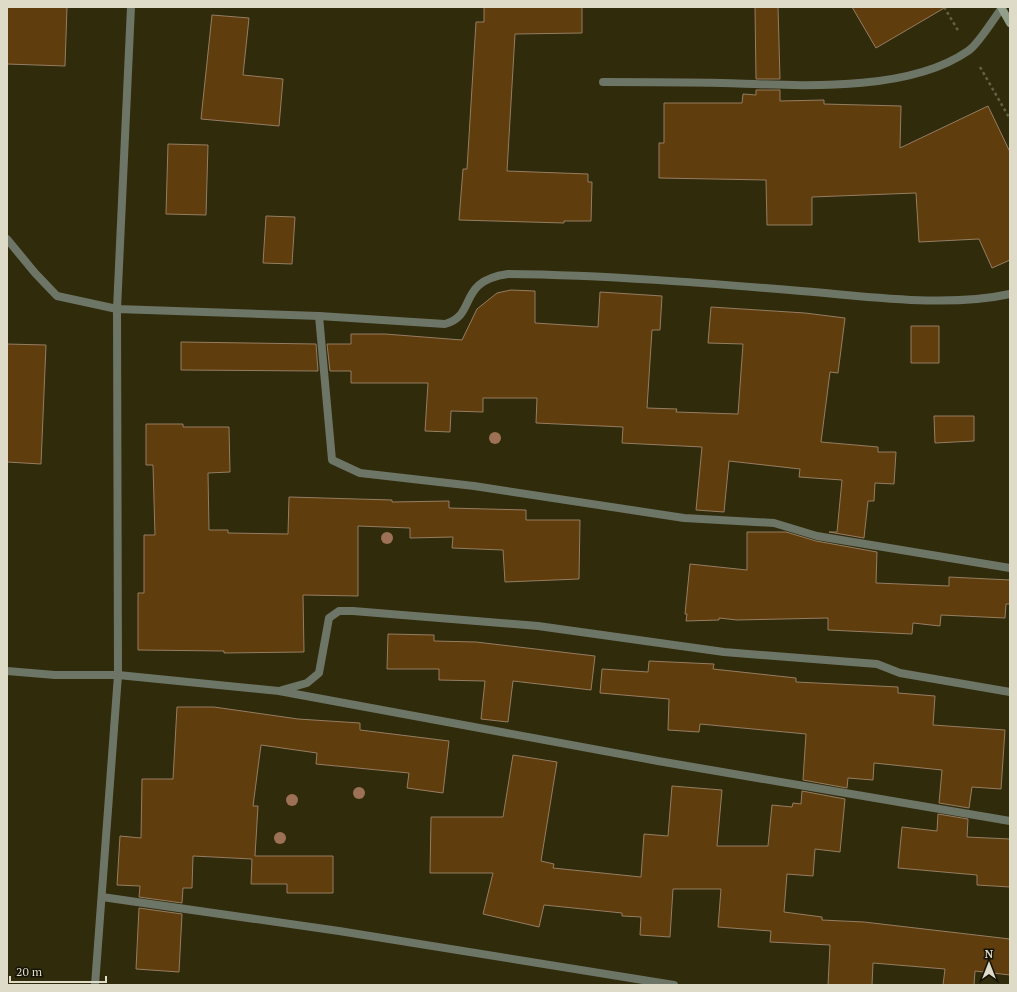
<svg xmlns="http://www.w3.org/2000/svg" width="1017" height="992" font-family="'PT Serif',serif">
<rect width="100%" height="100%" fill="#302b0b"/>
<!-- building -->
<path fill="#603d0d" stroke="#957d62" d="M 7,7 L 67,7 L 65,66 L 7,64 Z
M 484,7 L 582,7 L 582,33 L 515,34 L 507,171 L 588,174 L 588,182 L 592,182 L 591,221 L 564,221 L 564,223 L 459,220 L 463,169 L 467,169 L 476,22 L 484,22 Z
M 755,7 L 778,7 L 780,79 L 756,79 Z
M 852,7 L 946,7 L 876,48 Z
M 212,15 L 249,18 L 243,75 L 283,79 L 279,126 L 201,119 Z
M 756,90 L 780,90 L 780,101 L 824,100 L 824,104 L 901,106 L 900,148 L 988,106 L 1010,152 L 1010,260 L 992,268 L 979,239 L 919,242 L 916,193 L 812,197 L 812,225 L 767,225 L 766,180 L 659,178 L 659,143 L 664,143 L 664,103 L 742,103 L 743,94 L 756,95 Z
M 168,144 L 208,145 L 206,215 L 166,214 Z
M 266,216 L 295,217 L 292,264 L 263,263 Z
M 511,290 L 535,291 L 535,323 L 598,327 L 600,292 L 662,296 L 660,330 L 652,330 L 647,408 L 677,409 L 676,412 L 738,414 L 743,344 L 708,343 L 711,307 L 805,313 L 845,318 L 838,373 L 830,372 L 821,442 L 878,447 L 878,452 L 896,452 L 894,484 L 875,483 L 874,501 L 868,501 L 864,538 L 829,532 L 837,532 L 842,480 L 799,477 L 800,469 L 729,461 L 724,512 L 696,510 L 702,447 L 622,443 L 623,427 L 536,423 L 537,398 L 483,398 L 483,412 L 451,411 L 450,432 L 425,431 L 428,383 L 351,383 L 351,371 L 330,371 L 327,344 L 351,344 L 351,334 L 385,334 L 462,340 L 477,309 L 497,293 Z
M 911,326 L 939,326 L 939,363 L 911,363 Z
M 181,342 L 316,344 L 318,371 L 181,370 Z
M 7,344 L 46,345 L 41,464 L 7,462 Z
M 934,416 L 974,416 L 974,441 L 935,443 Z
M 146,424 L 183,424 L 183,427 L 229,427 L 230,472 L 208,473 L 209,530 L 228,530 L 228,533 L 288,534 L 289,497 L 392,500 L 392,502 L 449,501 L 449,508 L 526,510 L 526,520 L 580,520 L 579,579 L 505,582 L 503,550 L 452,548 L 453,537 L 410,538 L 410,528 L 358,526 L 358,596 L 303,595 L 304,652 L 224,653 L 224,651 L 138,650 L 138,593 L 144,593 L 144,535 L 155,535 L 153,465 L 146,465 Z
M 747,532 L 786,532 L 816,541 L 877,552 L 876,583 L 949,586 L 949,577 L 1010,580 L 1010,604 L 1006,604 L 1005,618 L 941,615 L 940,626 L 913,623 L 912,634 L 828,630 L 828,618 L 737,620 L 719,618 L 719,620 L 686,621 L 687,614 L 685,614 L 690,564 L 747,570 Z
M 388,634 L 434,635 L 434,641 L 476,642 L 595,656 L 591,690 L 513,681 L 508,722 L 481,719 L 485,681 L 439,680 L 439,669 L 387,669 Z
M 649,661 L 714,664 L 713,669 L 796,678 L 796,682 L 898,687 L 898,693 L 935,696 L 933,725 L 1005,730 L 1001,789 L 972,787 L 969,808 L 939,803 L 942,770 L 874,763 L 873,780 L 848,778 L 847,788 L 803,780 L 806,734 L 700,724 L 699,732 L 668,730 L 669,699 L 600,693 L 602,669 L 648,672 Z
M 177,707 L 214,707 L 298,719 L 360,723 L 360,730 L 449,741 L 443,793 L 407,788 L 409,773 L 316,764 L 317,753 L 261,745 L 253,806 L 258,806 L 255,856 L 333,856 L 333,893 L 287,893 L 287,884 L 251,884 L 252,859 L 193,856 L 192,888 L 183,888 L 182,903 L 139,897 L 140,886 L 117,885 L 120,836 L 141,838 L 142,779 L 173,779 Z
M 513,755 L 557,762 L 541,861 L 554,864 L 553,868 L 641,877 L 644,834 L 668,836 L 672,786 L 722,790 L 717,846 L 768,846 L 772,805 L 792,807 L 793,803 L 801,804 L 802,791 L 845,799 L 840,852 L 815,849 L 813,876 L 787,874 L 784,912 L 822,917 L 822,920 L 864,922 L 1010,939 L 1010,975 L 975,971 L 974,985 L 943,985 L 945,969 L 873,963 L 872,985 L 828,985 L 830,945 L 770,942 L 771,931 L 718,927 L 721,889 L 673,889 L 670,937 L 640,935 L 641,917 L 622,916 L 622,913 L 544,905 L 539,927 L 483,914 L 493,873 L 430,873 L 431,817 L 503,817 Z
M 938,814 L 968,819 L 967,837 L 1010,839 L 1010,887 L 977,885 L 977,875 L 898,868 L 902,827 L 937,831 Z
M 139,908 L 182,914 L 179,972 L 136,969 Z"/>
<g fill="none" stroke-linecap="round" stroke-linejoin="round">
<!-- path -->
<path stroke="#656045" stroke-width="2.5" stroke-dasharray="3 3" stroke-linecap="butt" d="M 944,7 L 959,32
M 980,67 L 1010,119"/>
<!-- lane -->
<path stroke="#6d7567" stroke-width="8" d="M 319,316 L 332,460 L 360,473 L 474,486 L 684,518 L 774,523 L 817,536 L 1010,568
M 7,671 L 55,675 L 118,675 L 279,691 L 658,761 L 1010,821
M 282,690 L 307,683 L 319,673 L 329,618 L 339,611 L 353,611 L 538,626 L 724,652 L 877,664 L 900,673 L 1010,692
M 102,897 L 339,931 L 674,985"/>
<!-- street -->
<path stroke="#6d7567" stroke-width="8" d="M 603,82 C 642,82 682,82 722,83 C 794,85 906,94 968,51 C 978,45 994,18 1002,8
M 7,239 L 35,273 L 57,296 L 117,309 L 319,316 L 445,324 C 478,315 456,281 508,274 C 606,275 704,283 801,291 C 867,296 946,308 1010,294
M 95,985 L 118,675 L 117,309 L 131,7"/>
<!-- secondary -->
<path stroke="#939f8a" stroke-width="8" d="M 1001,7 L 1010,23"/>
</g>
<!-- trees -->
<g fill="#9c7155">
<circle cx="495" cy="438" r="6"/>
<circle cx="387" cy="538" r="6"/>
<circle cx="359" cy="793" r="6"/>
<circle cx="292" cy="800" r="6"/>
<circle cx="280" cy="838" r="6"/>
</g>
<!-- border -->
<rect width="1017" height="992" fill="none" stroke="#dedbc9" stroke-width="16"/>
<!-- north arrow -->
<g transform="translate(989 964)" stroke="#151306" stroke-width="3" paint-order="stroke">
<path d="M0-3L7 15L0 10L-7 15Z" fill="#dedbc9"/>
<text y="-6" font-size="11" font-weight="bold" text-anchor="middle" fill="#dedbc9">N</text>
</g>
<!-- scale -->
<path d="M10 976v6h96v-6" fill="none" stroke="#dedbc9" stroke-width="2"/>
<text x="16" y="976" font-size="12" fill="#dedbc9" stroke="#151306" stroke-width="3" paint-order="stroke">20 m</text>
</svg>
